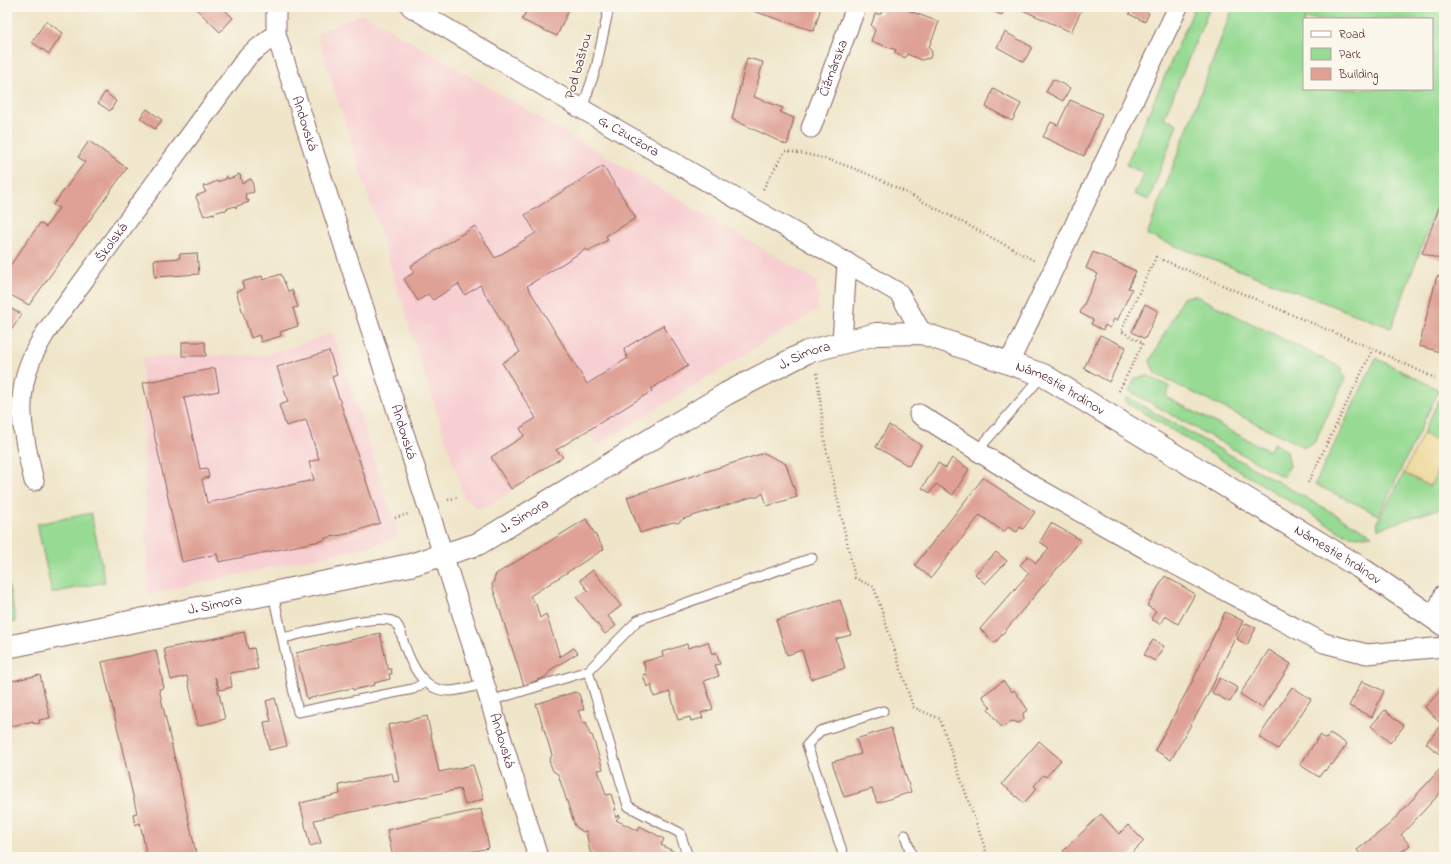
<svg xmlns="http://www.w3.org/2000/svg" width="1451" height="864" font-family="'Indie Flower',sans-serif">
<rect width="100%" height="100%" fill="#fbf7ec"/>
<filter id="ink" filterUnits="userSpaceOnUse"><feTurbulence type="fractalNoise" baseFrequency=".025" numOctaves="2"/><feDisplacementMap in="SourceGraphic" scale="8" xChannelSelector="R" yChannelSelector="G"/><feConvolveMatrix kernelMatrix="1 2 1 2 8 2 1 2 1" color-interpolation-filters="sRGB"/></filter>
<filter id="wash" filterUnits="userSpaceOnUse"><feTurbulence type="fractalNoise" baseFrequency=".012" numOctaves="4" result="noise"/><feDisplacementMap in="SourceGraphic" scale="16" xChannelSelector="R" yChannelSelector="G"/><feGaussianBlur stdDeviation="0.9" result="paint"/><feColorMatrix in="noise" values="0 0 0 0 0 0 0 0 0 0 0 0 0 0 0 0 0 1.4 0 .05"/><feComposite in="paint" operator="in"/></filter>
<g filter="url(#wash)">
<rect width="100%" height="100%" fill="#efe5c9"/>
<!-- built -->
<path fill="#f7cfd2" d="M 362,13 L 819,282 L 816,286 L 820,297 L 816,305 L 819,309 L 597,445 L 588,431 L 557,449 L 563,457 L 511,489 L 512,490 L 487,507 L 476,508 L 469,500 L 465,501 L 317,34 Z
M 333,333 L 387,499 L 397,530 L 396,538 L 389,542 L 148,594 L 142,357 L 265,355 Z"/>
<!-- green -->
<path fill="#96da93" stroke="#707c5f" fill-rule="evenodd" d="M 1195,7 L 1210,7 L 1164,118 L 1177,124 L 1149,200 L 1134,194 L 1144,173 L 1126,165 Z
M 1233,7 L 1444,7 L 1444,187 L 1391,328 L 1147,235 ZM 1304,19 L 1432,19 L 1432,89 L 1304,89 Z
M 1194,295 L 1342,368 L 1345,379 L 1314,443 L 1304,447 L 1155,374 L 1150,361 L 1183,298 Z
M 1376,358 L 1439,390 L 1379,515 L 1315,484 Z
M 1149,376 L 1170,387 L 1166,397 L 1269,451 L 1274,443 L 1287,451 L 1290,466 L 1283,477 L 1129,391 L 1135,378 Z
M 1444,389 L 1444,444 L 1423,434 Z
M 1127,397 L 1372,535 L 1357,537 L 1342,533 L 1124,401 Z
M 1444,459 L 1444,507 L 1378,529 L 1377,522 L 1404,473 L 1430,486 Z
M 91,513 L 105,582 L 52,593 L 37,524 Z
M 7,579 L 16,622 L 7,624 Z"/>
<!-- sand -->
<path fill="#eeda9e" stroke="#9c7c64" d="M 1423,434 L 1444,444 L 1444,459 L 1430,486 L 1404,473 Z"/>
<g id="blocks">
<!-- building -->
<path fill="#dfa195" d="M 194,7 L 222,7 L 233,18 L 220,32 Z
M 528,7 L 570,7 L 557,36 L 522,20 Z
M 754,7 L 821,7 L 814,31 L 753,11 Z
M 883,7 L 899,7 L 939,22 L 929,47 L 932,52 L 930,58 L 921,60 L 907,54 L 905,58 L 895,53 L 896,50 L 871,41 L 875,30 L 871,26 L 875,14 L 881,14 Z
M 982,7 L 1005,7 L 1002,15 Z
M 1016,7 L 1083,7 L 1071,32 Z
M 1132,7 L 1137,7 L 1149,13 L 1145,22 L 1129,14 Z
M 46,21 L 63,33 L 49,54 L 32,42 Z
M 1005,32 L 1032,47 L 1024,62 L 997,47 Z
M 747,58 L 763,62 L 754,97 L 783,108 L 780,112 L 794,118 L 787,145 L 732,119 Z
M 1053,79 L 1070,88 L 1063,101 L 1046,92 Z
M 993,89 L 1021,104 L 1012,121 L 986,107 Z
M 105,92 L 116,101 L 110,111 L 98,103 Z
M 1070,100 L 1102,114 L 1084,156 L 1043,137 L 1051,122 L 1058,125 Z
M 147,109 L 162,120 L 155,129 L 140,118 Z
M 89,141 L 127,168 L 29,305 L 7,293 L 7,270 L 40,223 L 46,227 L 59,208 L 53,205 L 85,162 L 78,157 Z
M 603,166 L 636,218 L 606,236 L 608,240 L 588,251 L 586,249 L 527,286 L 587,384 L 628,358 L 624,351 L 625,348 L 663,325 L 688,366 L 651,389 L 652,391 L 556,450 L 563,457 L 511,489 L 491,457 L 524,436 L 520,428 L 536,418 L 502,363 L 520,352 L 480,285 L 465,295 L 458,284 L 433,300 L 428,294 L 418,301 L 404,279 L 415,272 L 411,266 L 475,226 L 495,258 L 536,233 L 525,215 Z
M 237,174 L 240,175 L 242,184 L 250,179 L 252,180 L 254,192 L 245,194 L 247,201 L 249,200 L 248,203 L 246,203 L 237,206 L 236,208 L 235,206 L 226,209 L 225,211 L 224,210 L 214,213 L 214,215 L 213,213 L 204,216 L 196,197 L 197,195 L 199,195 L 206,192 L 203,187 L 204,185 L 206,186 L 217,181 L 217,182 L 226,179 L 226,175 L 228,179 L 237,176 Z
M 1444,195 L 1444,254 L 1442,260 L 1422,253 Z
M 1093,252 L 1136,271 L 1128,288 L 1132,289 L 1117,321 L 1114,319 L 1110,328 L 1105,325 L 1103,330 L 1091,324 L 1093,320 L 1080,313 L 1098,274 L 1086,268 Z
M 197,253 L 199,274 L 155,277 L 154,260 L 180,258 L 179,254 Z
M 281,274 L 288,291 L 292,290 L 298,307 L 293,308 L 298,326 L 280,332 L 281,336 L 261,342 L 259,335 L 251,338 L 236,291 L 244,289 L 242,282 L 262,276 L 263,280 Z
M 1437,276 L 1444,278 L 1444,353 L 1419,346 Z
M 1145,304 L 1158,311 L 1145,339 L 1132,332 Z
M 7,307 L 22,314 L 12,329 L 7,327 Z
M 1100,335 L 1126,347 L 1109,382 L 1084,368 Z
M 182,342 L 205,342 L 206,356 L 182,356 Z
M 329,351 L 337,375 L 332,377 L 380,523 L 347,534 L 325,538 L 325,540 L 219,562 L 217,554 L 182,562 L 143,383 L 215,368 L 219,391 L 184,398 L 200,469 L 207,468 L 209,477 L 202,479 L 207,503 L 314,480 L 309,462 L 319,459 L 306,420 L 286,426 L 279,405 L 288,402 L 277,367 Z
M 889,425 L 921,445 L 909,466 L 876,447 Z
M 764,453 L 786,464 L 797,497 L 767,506 L 763,493 L 758,497 L 752,497 L 683,519 L 678,523 L 673,522 L 640,533 L 627,497 Z
M 952,458 L 969,469 L 953,495 L 936,484 L 930,493 L 922,488 L 938,463 L 946,468 Z
M 983,478 L 1035,512 L 1023,529 L 1020,527 L 1017,532 L 1008,527 L 1004,532 L 980,515 L 931,578 L 915,565 Z
M 586,519 L 604,549 L 530,596 L 536,604 L 540,618 L 546,614 L 560,657 L 574,648 L 578,653 L 552,669 L 545,677 L 524,686 L 492,585 L 496,574 Z
M 1051,523 L 1081,540 L 995,643 L 980,629 L 1029,573 L 1020,565 L 1028,556 L 1036,563 L 1049,548 L 1040,542 Z
M 996,552 L 1007,561 L 985,584 L 975,574 Z
M 593,570 L 621,606 L 608,616 L 616,626 L 605,634 L 576,597 L 588,591 L 580,580 Z
M 1165,576 L 1195,594 L 1178,624 L 1165,616 L 1160,624 L 1151,619 L 1156,611 L 1147,606 Z
M 840,600 L 851,635 L 836,639 L 845,668 L 811,679 L 802,650 L 787,655 L 776,620 Z
M 1225,612 L 1243,621 L 1211,689 L 1171,760 L 1155,750 L 1193,680 Z
M 1246,623 L 1256,628 L 1247,645 L 1237,639 Z
M 244,632 L 248,649 L 254,648 L 258,669 L 230,673 L 232,687 L 220,690 L 215,677 L 225,719 L 198,726 L 187,676 L 171,680 L 164,649 Z
M 380,633 L 388,669 L 391,669 L 392,674 L 389,674 L 390,679 L 374,683 L 375,685 L 353,690 L 352,688 L 307,699 L 296,653 Z
M 1153,640 L 1164,646 L 1155,661 L 1144,655 Z
M 708,642 L 712,654 L 716,652 L 720,664 L 715,665 L 719,676 L 704,681 L 713,709 L 701,713 L 703,718 L 691,721 L 690,717 L 678,720 L 670,692 L 654,697 L 651,685 L 647,687 L 643,675 L 647,674 L 643,662 L 663,656 L 662,652 L 687,644 L 688,648 Z
M 156,650 L 164,688 L 159,689 L 197,857 L 147,857 L 140,823 L 135,825 L 133,814 L 137,813 L 102,662 Z
M 1269,650 L 1291,664 L 1262,708 L 1240,694 Z
M 40,675 L 50,718 L 39,720 L 40,723 L 34,724 L 33,721 L 7,727 L 7,682 Z
M 1220,678 L 1238,688 L 1230,702 L 1212,693 Z
M 1003,681 L 1012,692 L 1014,690 L 1028,710 L 1023,713 L 1024,719 L 1019,723 L 1012,721 L 1002,728 L 988,709 L 991,708 L 982,696 Z
M 1362,681 L 1384,691 L 1372,717 L 1349,706 Z
M 1292,687 L 1311,699 L 1278,749 L 1259,737 Z
M 1443,688 L 1444,689 L 1444,758 L 1426,743 L 1442,725 L 1425,707 Z
M 575,692 L 579,694 L 584,709 L 578,711 L 583,723 L 586,722 L 590,735 L 592,735 L 603,769 L 598,770 L 606,795 L 611,794 L 616,810 L 614,810 L 616,818 L 619,815 L 620,816 L 616,820 L 638,831 L 640,826 L 664,839 L 661,845 L 673,851 L 675,857 L 600,857 L 590,852 L 586,831 L 583,832 L 575,826 L 558,774 L 553,771 L 549,761 L 552,755 L 536,704 Z
M 275,698 L 287,746 L 269,750 L 264,722 L 271,721 L 266,701 Z
M 1385,710 L 1404,726 L 1390,743 L 1371,726 Z
M 427,716 L 439,772 L 473,765 L 484,799 L 465,805 L 460,789 L 314,820 L 321,843 L 310,846 L 300,803 L 340,794 L 339,785 L 392,773 L 394,782 L 399,781 L 388,725 Z
M 891,728 L 911,792 L 877,803 L 872,789 L 844,797 L 832,762 L 861,754 L 856,739 Z
M 1330,733 L 1347,744 L 1332,765 L 1330,764 L 1325,771 L 1324,770 L 1319,777 L 1300,765 L 1320,735 L 1326,739 Z
M 1039,741 L 1061,760 L 1046,777 L 1043,775 L 1034,786 L 1037,788 L 1024,803 L 1002,784 Z
M 1442,767 L 1444,768 L 1444,789 L 1401,835 L 1410,845 L 1395,857 L 1363,857 L 1357,850 L 1391,823 Z
M 481,809 L 489,848 L 446,857 L 393,857 L 387,830 Z
M 1101,814 L 1119,834 L 1128,825 L 1144,841 L 1128,857 L 1069,857 L 1063,851 Z
M 8,836 L 11,850 L 10,857 L 7,857 Z"/>
</g>
</g>
<g filter="url(#ink)">
<use href="#blocks" fill-opacity="0" stroke="#846462" stroke-width="1"/>
<g fill="none" stroke-linecap="round" stroke-linejoin="round">
<!-- lane casing -->
<g stroke="#846462" stroke-width="11">
<path id="lane" d="M 582,109 L 596,68 L 609,7
M 977,451 L 1043,375
M 273,593 L 298,712 L 413,689 L 426,682
M 283,638 C 304,634 378,612 394,622 C 400,626 402,637 404,644 C 411,664 423,691 449,691 C 460,691 473,686 485,684
M 588,671 L 638,620 L 812,558
M 490,701 L 588,671 L 628,806 L 680,833 L 688,857
M 905,835 L 912,857
M 844,857 L 807,745 L 820,731 L 883,711"/>
</g>
<!-- street casing -->
<g stroke="#846462" stroke-width="21">
<g id="street">
<path id="s1" d="M 276,7 L 276,34 L 490,701 L 538,857"/>
<path id="s2" d="M 411,7 L 582,109 L 899,293 L 922,333"/>
<path id="s3" d="M 811,128 L 856,7"/>
<path d="M 842,342 L 847,262"/>
<path d="M 1009,363 L 1178,7"/>
<path d="M 919,414 L 1025,481 L 1151,552 L 1324,643 L 1367,654 L 1444,647"/>
<path id="s4" d="M 34,481 C 24,441 14,400 31,360 C 35,350 41,341 46,332 L 248,56 L 276,34"/>
<path d="M 1434,619 L 1444,594"/>
</g>
</g>
<!-- secondary casing -->
<g stroke="#846462" stroke-width="24">
<g id="secondary">
<path id="s5" d="M 7,647 L 410,565 L 478,544 L 726,394 L 807,352 L 876,334 L 922,333 L 1043,375 L 1359,567 L 1444,625"/>
</g>
</g>
<!-- path -->
<path stroke="#846462" stroke-width="2.5" stroke-dasharray="1 3" stroke-linecap="butt" d="M 297,8 L 309,11
M 763,189 L 785,151 C 840,157 887,182 935,208 C 968,225 1002,243 1035,261
M 1373,349 L 1435,378
M 817,373 L 825,443 L 855,578 L 874,587 L 913,707 L 940,719 L 988,857
M 1119,391 L 1143,343 L 1121,331 L 1156,257 L 1373,349 L 1307,485
M 448,500 L 458,497
M 395,518 L 408,514
M 1001,857 L 1013,857"/>
<!-- lane -->
<use href="#lane" stroke="#fff" stroke-width="9"/>
<!-- street -->
<use href="#street" stroke="#fff" stroke-width="19"/>
<!-- secondary -->
<use href="#secondary" stroke="#fff" stroke-width="22"/>
</g>
</g>
<g text-anchor="middle" dominant-baseline="central" stroke-width="4" stroke-linejoin="round" paint-order="stroke">
<!-- street labels -->
<g font-size="14" fill="#4a1f2b" stroke="#fbf7ec">
<text transform="translate(579 66) rotate(-74)">Pod baštou</text>
<text stroke="none"><textPath href="#s3" startOffset="64">Čižmárska</textPath></text>
<text stroke="none"><textPath href="#s1" startOffset="121">Andovská</textPath></text>
<text stroke="none"><textPath href="#s2" startOffset="253">G. Czuczora</textPath></text>
<text stroke="none"><textPath href="#s4" startOffset="266">Školská</textPath></text>
<text stroke="none"><textPath href="#s5" startOffset="860">J. Simora</textPath></text>
<text stroke="none"><textPath href="#s5" startOffset="1130">Námestie hrdinov</textPath></text>
<text stroke="none"><textPath href="#s1" startOffset="445">Andovská</textPath></text>
<text stroke="none"><textPath href="#s5" startOffset="536">J. Simora</textPath></text>
<text stroke="none"><textPath href="#s5" startOffset="1454">Námestie hrdinov</textPath></text>
<text stroke="none"><textPath href="#s5" startOffset="212">J. Simora</textPath></text>
<text stroke="none"><textPath href="#s1" startOffset="769">Andovská</textPath></text>
</g>
</g>
<!-- margin -->
<rect width="1451" height="864" fill="none" stroke="#fbf7ec" stroke-width="24"/>
<!-- legend -->
<rect x="1303" y="18" width="130" height="72" fill="#fbf7ec" stroke="#b4a19f"/>
<rect x="1311" y="31" width="20" height="6" fill="#ffffff" stroke="#b4a19f"/>
<text x="1339" y="38" font-size="12" fill="#4a1f2b">Road</text>
<rect x="1311" y="48" width="20" height="12" fill="#96da93" stroke="#b4a19f"/>
<text x="1339" y="58" font-size="12" fill="#4a1f2b">Park</text>
<rect x="1311" y="68" width="20" height="12" fill="#dfa195" stroke="#b4a19f"/>
<text x="1339" y="78" font-size="12" fill="#4a1f2b">Building</text>
</svg>
